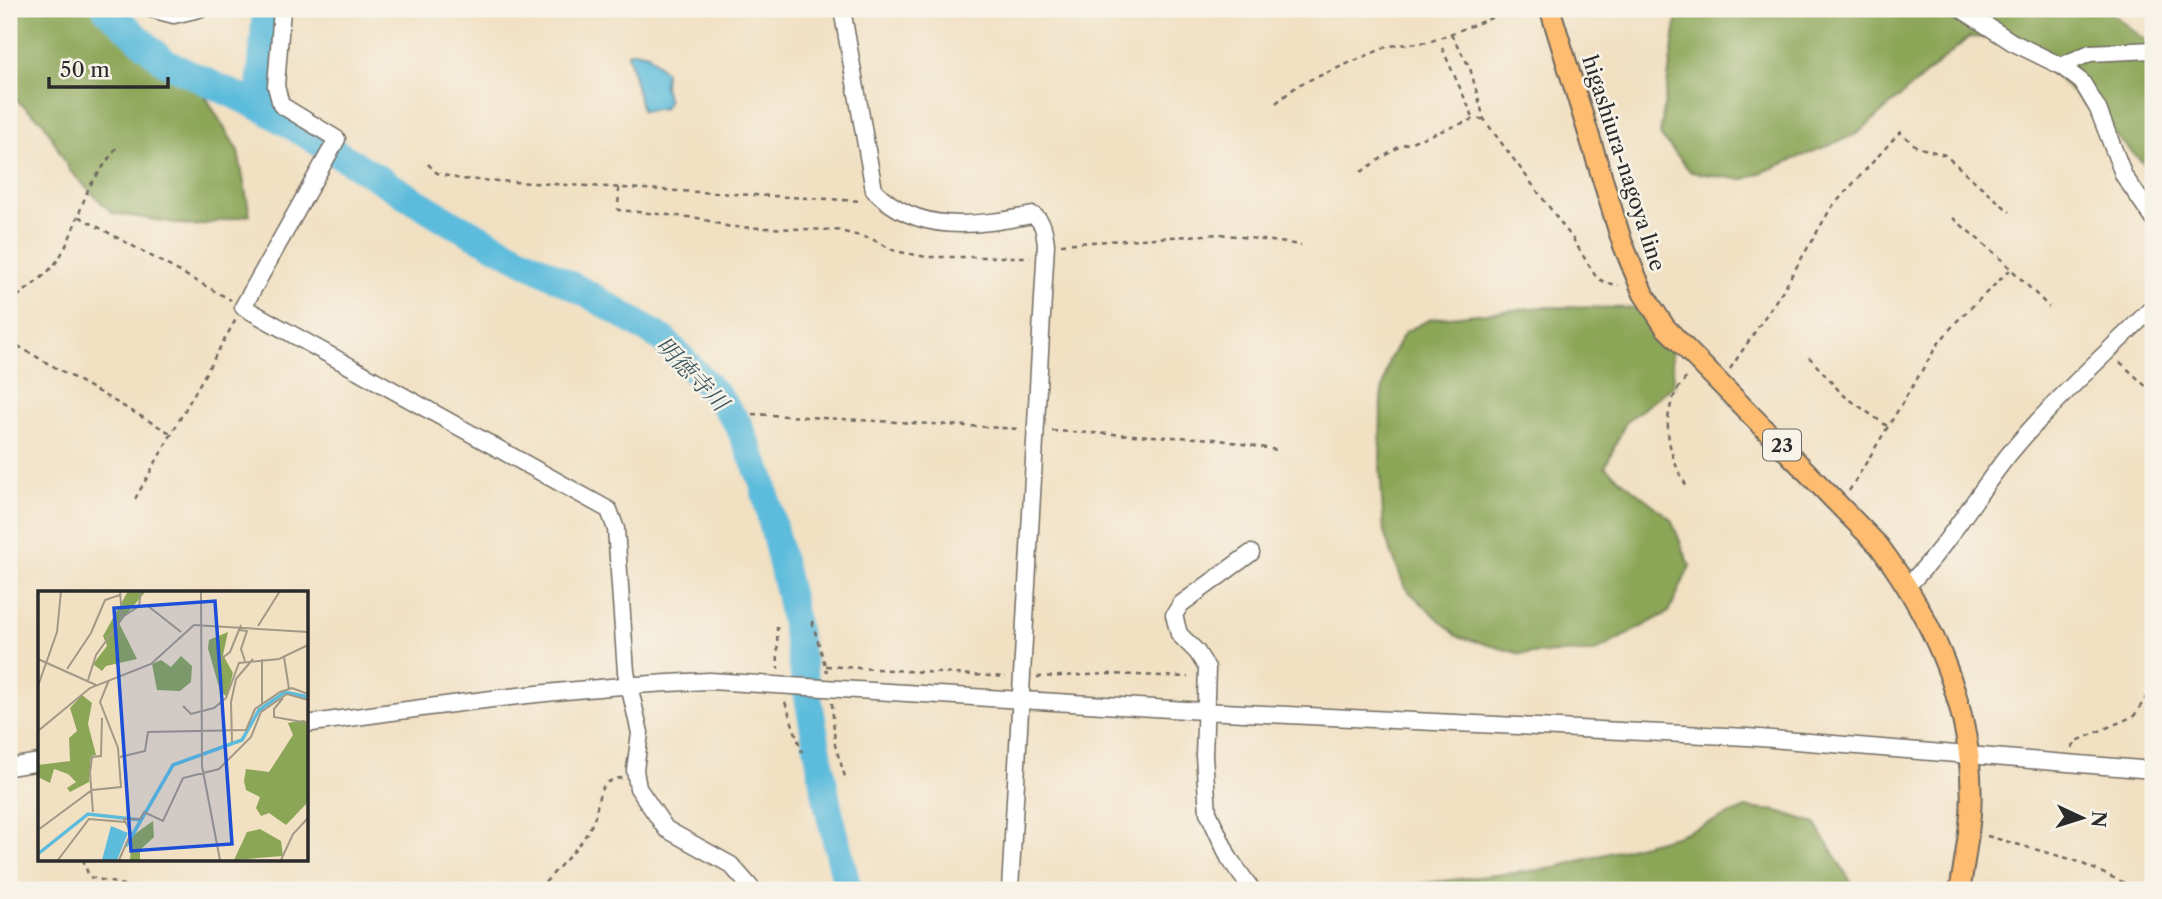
<svg xmlns="http://www.w3.org/2000/svg" width="2162" height="899" font-family="'Libre Caslon Text','Noto Serif JP',serif">
<rect width="100%" height="100%" fill="#f7f3e8"/>
<filter id="ink" filterUnits="userSpaceOnUse"><feTurbulence type="fractalNoise" baseFrequency=".0143" numOctaves="2"/><feDisplacementMap in="SourceGraphic" scale="14" xChannelSelector="R" yChannelSelector="G"/><feConvolveMatrix kernelMatrix="1 2 1 2 8 2 1 2 1" color-interpolation-filters="sRGB"/></filter>
<filter id="wash" filterUnits="userSpaceOnUse"><feTurbulence type="fractalNoise" baseFrequency=".00686" numOctaves="4" result="noise"/><feDisplacementMap in="SourceGraphic" scale="28" xChannelSelector="R" yChannelSelector="G"/><feGaussianBlur stdDeviation="1.57" result="paint"/><feColorMatrix in="noise" values="0 0 0 0 0 0 0 0 0 0 0 0 0 0 0 0 0 1.4 0 .05"/><feComposite in="paint" operator="in"/></filter>
<g filter="url(#wash)">
<rect width="100%" height="100%" fill="#f1e0c2"/>
<!-- forest -->
<path fill="#8ca658" stroke="#5c6842" stroke-width="2" d="M 9,9 L 112,9 L 129,18 L 194,77 L 238,151 L 250,215 L 195,226 L 112,213 L 70,171 L 44,123 L 9,94 Z
M 1678,9 L 2107,9 L 2153,47 L 2153,173 L 2019,39 L 1969,37 L 1857,134 L 1743,180 L 1691,172 L 1660,135 Z
M 1541,307 L 1641,308 L 1671,347 L 1674,385 L 1626,422 L 1605,467 L 1671,519 L 1690,566 L 1669,612 L 1595,652 L 1521,654 L 1457,636 L 1405,588 L 1384,533 L 1380,466 L 1381,397 L 1389,360 L 1405,332 L 1431,319 Z
M 1746,808 L 1777,811 L 1815,823 L 1856,890 L 1364,890 L 1548,869 L 1679,835 Z"/>
<!-- water -->
<path fill="#5dbcdc" stroke="#447484" stroke-width="2" d="M 634,51 L 648,54 L 665,72 L 664,87 L 668,101 L 664,108 L 642,111 L 628,53 Z"/>
<g fill="none" stroke-linecap="round" stroke-linejoin="round">
<!-- river -->
<path stroke="#5dbcdc" stroke-width="28" d="M 106,9 L 165,62 L 264,109 L 450,222 L 588,294 L 663,339 L 717,395 L 738,424 L 762,480 L 790,598 L 828,807 L 848,890
M 264,109 L 260,89 L 266,9"/>
</g>
</g>
<g filter="url(#ink)">
<g fill="none" stroke-linecap="round" stroke-linejoin="round">
<!-- minor casing -->
<g stroke="#706a60" stroke-width="19">
<path id="minor" d="M 151,9 L 174,15 L 199,9
M 282,9 L 276,86 L 281,105 L 337,139 L 243,307 L 609,510 L 616,529 L 626,672 L 640,733 L 635,770 L 638,788 L 666,829 L 731,865 L 753,890
M 842,9 L 874,190 C 918,235 975,226 1033,215 C 1044,222 1044,231 1046,244 L 1010,890
M 1961,9 L 2012,42 L 2061,66 L 2082,82 L 2098,109 L 2124,176 L 2153,218
M 2061,66 L 2090,53 L 2153,50
M 1251,553 L 1181,604 L 1174,615 L 1179,634 L 1197,652 L 1207,668 L 1204,756 L 1208,812 L 1229,858 L 1252,890
M 1908,585 C 1948,546 1975,496 2010,453 C 2053,401 2105,355 2153,307
M 306,724 C 441,705 574,686 710,681 L 1203,711 L 1747,737 L 2153,770
M 9,767 L 40,762"/>
</g>
<!-- major casing -->
<g stroke="#706a60" stroke-width="23">
<path id="major" d="M 1550,9 L 1622,242 L 1643,293 L 1665,327 L 1879,546 C 1934,620 1974,710 1971,805 C 1970,833 1964,862 1960,890"/>
</g>
<!-- path -->
<path stroke="#706a60" stroke-width="2.5" stroke-dasharray="5 5" stroke-linecap="butt" d="M 660,9 L 660,18
M 1451,34 L 1470,68 L 1484,119 L 1494,133 L 1573,239 L 1596,277 L 1606,283 L 1619,285
M 1442,48 L 1474,119
M 1276,103 L 1298,85 L 1389,46 L 1429,42 L 1502,14 L 1508,9
M 116,148 L 89,187 L 78,216 L 231,300
M 428,164 L 437,173 L 460,179 L 863,201
M 1361,172 L 1400,146 L 1474,119 L 1484,119
M 619,188 L 618,210 L 698,218 L 730,227 L 836,230 L 872,239 L 895,251 L 926,257 L 1030,257
M 1953,218 L 1999,257 L 2049,307
M 1061,244 L 1220,234 L 1301,245
M 9,303 C 52,270 59,268 78,216
M 9,341 L 172,434
M 1809,357 L 1842,394 L 1887,426
M 2120,362 L 2153,393
M 1730,369 L 1783,290 L 1831,208 L 1900,132 L 1917,147 L 1945,155 L 2010,212
M 752,414 L 1021,429
M 1052,431 L 1215,439 L 1277,450
M 1686,485 C 1665,450 1658,407 1688,376
M 1849,491 L 1938,344 L 1955,323 L 2011,269
M 135,499 L 236,319
M 812,621 L 827,672
M 777,626 L 778,669
M 826,666 L 1006,677
M 1037,677 L 1110,674 L 1188,677
M 785,702 L 802,752
M 832,703 L 835,745 L 846,780
M 2072,748 L 2077,741 L 2134,716 L 2153,687
M 1987,836 L 2074,860 L 2136,888
M 83,859 L 89,877 L 145,890
M 539,890 C 555,869 580,849 592,824 C 602,804 592,781 622,778"/>
<!-- minor -->
<use href="#minor" stroke="#fff" stroke-width="16"/>
<!-- major -->
<use href="#major" stroke="#fdbc70" stroke-width="19"/>
</g>
</g>
<g text-anchor="middle" dominant-baseline="central" stroke-width="5" stroke-linejoin="round" paint-order="stroke">
<!-- shield labels -->
<rect fill="#f7f3e8" stroke="#686764" stroke-width="2" x="1763" y="429.5" width="38" height="31" rx="5"/>
<g font-size="19" font-weight="bold" fill="#2b2b2b">
<text x="1782" y="445">23</text>
</g>
<!-- street labels -->
<g font-size="21" fill="#2b2b2b" stroke="#f7f3e8">
<text transform="translate(1624 163) rotate(72)">higashiura-nagoya line</text>
</g>
<!-- water labels -->
<g font-size="23" font-style="italic" fill="#3a5660" stroke="#f7f3e8">
<text transform="translate(692 374) rotate(46)">明徳寺川</text>
</g>
</g>
<!-- overview -->
<g transform="translate(38 591)">
<rect width="270" height="270" fill="#f1e0c2"/>
<path d="M 90,0 L 108,0 L 81,32 L 99,68 L 68,75 L 64,80 L 55,73 L 69,55 L 65,45 ZM 190,41 L 185,64 L 195,82 L 189,106 L 182,100 L 170,57 L 171,49 ZM 143,65 L 154,75 L 153,91 L 142,100 L 119,99 L 114,73 L 123,69 L 133,76 ZM 44,104 L 54,112 L 50,133 L 58,164 L 53,165 L 51,191 L 32,201 L 29,197 L 38,191 L 30,183 L 16,178 L 12,192 L 0,186 L 0,174 L 32,170 L 31,147 L 39,140 L 32,117 ZM 266,129 L 269,131 L 269,212 L 248,234 L 231,222 L 223,225 L 218,217 L 222,206 L 208,199 L 206,190 L 208,178 L 231,181 L 255,144 L 250,132 ZM 115,230 L 116,246 L 102,259 L 102,269 L 92,269 L 94,245 ZM 222,238 L 243,250 L 245,265 L 196,269 L 209,241 Z" fill="#8ca658"/>
<path d="M 73,235 L 90,242 L 79,269 L 64,269 Z" fill="#5dbcdc"/>
<path fill="none" stroke="#5dbcdc" stroke-width="3.5" d="M 88,255 L 135,174 L 204,149 L 221,119 L 247,101 L 270,106M 0,263 L 50,223 L 103,229"/>
<path fill="none" stroke="#a29886" stroke-width="2" d="M 82,0 L 84,27M 163,0 L 164,175 L 182,269M 110,15 L 143,41M 220,35 L 242,0M 201,39 L 209,40 L 203,58 L 207,70M 246,66 L 251,98M 0,68 L 58,94M 183,68 L 192,61 L 203,34M 29,78 L 53,42 L 67,9 L 82,4M 50,89 L 58,64 L 86,25 L 101,15 L 103,0M 0,95 L 19,41 L 23,0M 245,107 L 236,118 L 236,126 L 270,132M 224,114 L 224,68M 145,115 L 153,123 L 176,117 L 188,107 L 201,72 L 241,68 L 270,54M 0,140 L 52,97 L 113,73 L 156,34 L 270,41M 194,151 L 193,111 L 198,88 L 215,68M 82,166 L 107,160 L 110,141 L 208,139 L 217,118 L 242,101 L 254,97 L 270,103M 55,221 L 52,182 L 54,166 L 63,165 L 64,127M 0,239 L 54,199 L 83,196 L 80,157 L 62,111 L 71,89M 20,269 L 51,228 L 87,231M 81,269 L 93,242 L 86,228 L 102,228 L 106,221 L 125,230 L 145,187 L 181,178 L 213,146 L 223,121 L 249,103 L 270,109M 243,269 L 255,243 L 270,227"/>
<path fill="#1d4ed8" fill-opacity="0.15" stroke="#1d4ed8" stroke-width="3.5" d="M 177,10 L 194,253 L 93,260 L 76,17 Z"/>
<rect width="270" height="270" fill="none" stroke="#2b2b2b" stroke-width="3.5"/>
</g>
<!-- margin -->
<rect width="2162" height="899" fill="none" stroke="#f7f3e8" stroke-width="35"/>
<!-- north arrow -->
<g transform="translate(2082 818) rotate(94)" stroke="#f7f3e8" stroke-width="5" paint-order="stroke">
<path d="M0-5L12 26L0 18L-12 26Z" fill="#2b2b2b"/>
<text y="-10" font-size="19" font-weight="bold" text-anchor="middle" fill="#2b2b2b">N</text>
</g>
<!-- scale -->
<path d="M49 77v10h119v-10" fill="none" stroke="#2b2b2b" stroke-width="3.5"/>
<text x="60" y="77" font-size="21" fill="#2b2b2b" stroke="#f7f3e8" stroke-width="5" paint-order="stroke">50 m</text>
</svg>
